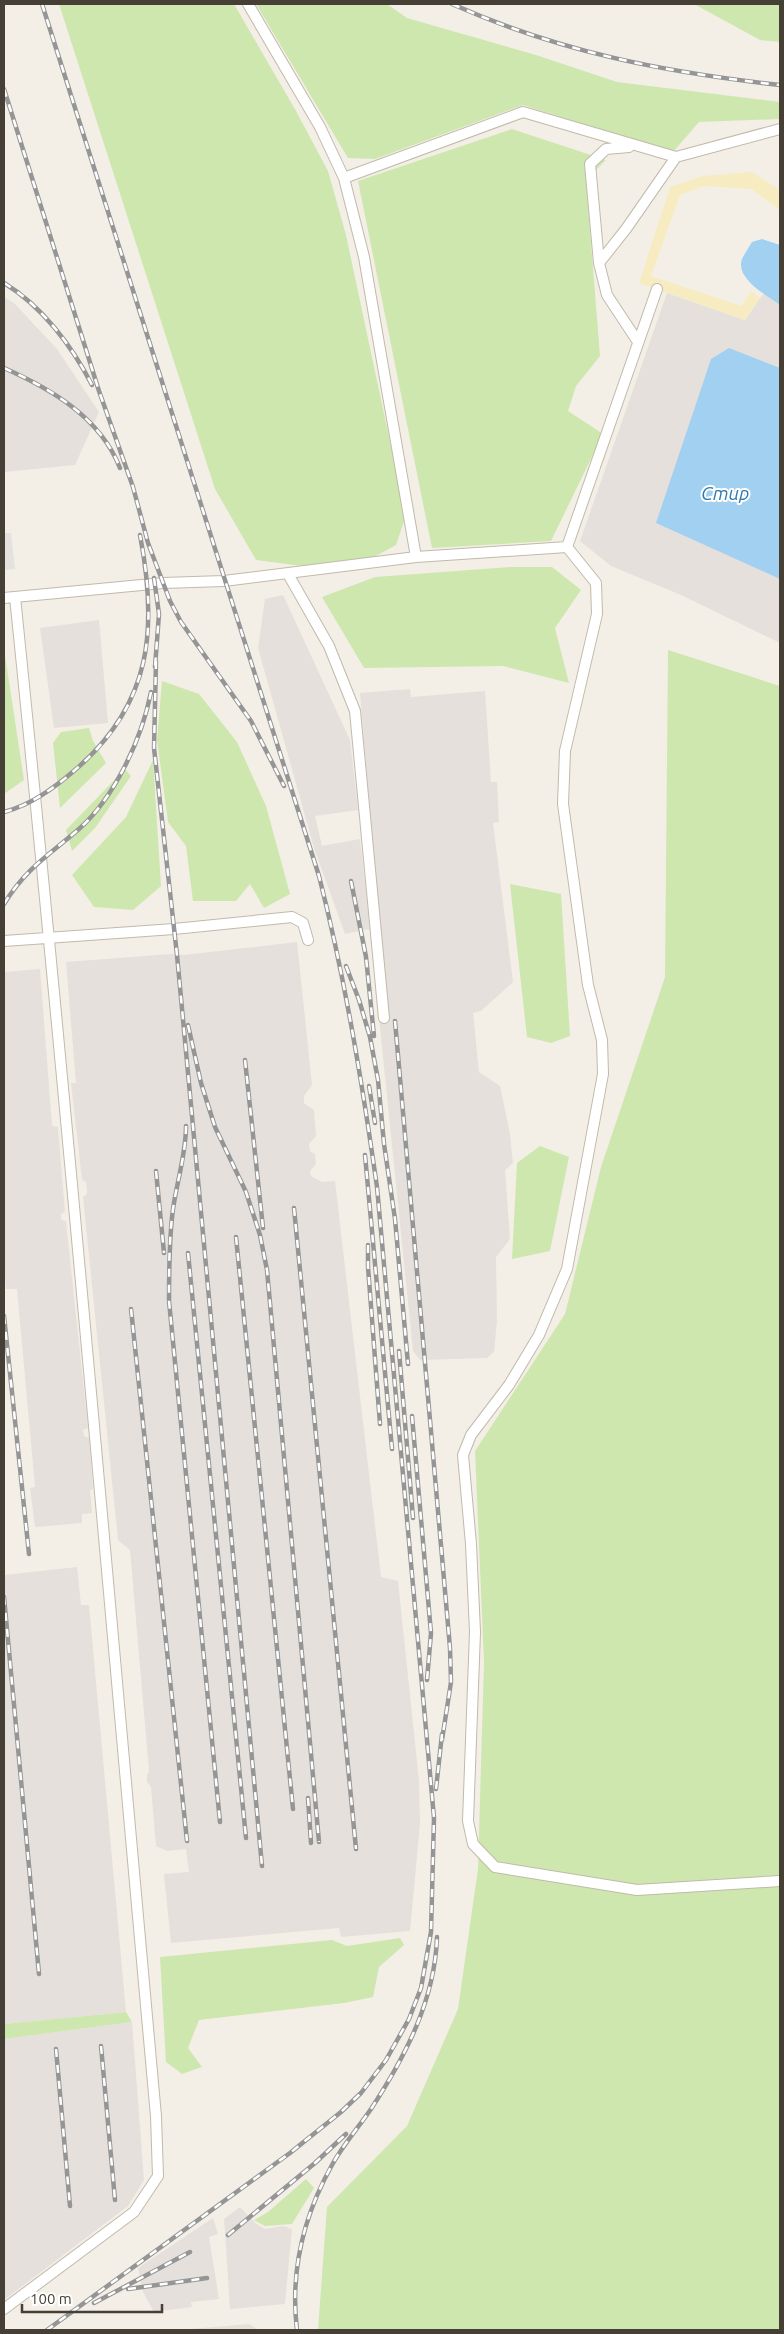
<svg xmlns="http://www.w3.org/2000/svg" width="784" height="2334" font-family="Ubuntu,sans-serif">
<rect width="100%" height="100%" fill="#f3efe6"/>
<!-- industrial -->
<path fill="#e5e0db" d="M 780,278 L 780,643 L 681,595 L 611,566 L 580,541 L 667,293 L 745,320 L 760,298 Z
M 4,297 L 14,303 L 57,349 L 99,412 L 75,465 L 4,472 Z
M 283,595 L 350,740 L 358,810 L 315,816 L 322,846 L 360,839 L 370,929 L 345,934 L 314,848 L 258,648 L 265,599 Z
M 99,620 L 108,723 L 54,728 L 40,628 Z
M 410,689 L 411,697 L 485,691 L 491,782 L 497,782 L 499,822 L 493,823 L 513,982 L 481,1011 L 473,1013 L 479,1072 L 500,1086 L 510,1134 L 513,1163 L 505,1170 L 510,1239 L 496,1257 L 497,1321 L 494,1352 L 487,1358 L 420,1360 L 413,1351 L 379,1018 L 375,875 L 360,693 Z
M 297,942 L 312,1085 L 304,1096 L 304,1103 L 314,1110 L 316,1136 L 309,1144 L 310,1151 L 315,1154 L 316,1164 L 310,1171 L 311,1176 L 322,1182 L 335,1181 L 381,1577 L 398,1581 L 419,1781 L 420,1824 L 410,1931 L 341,1937 L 339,1928 L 171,1943 L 164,1874 L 189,1872 L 186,1849 L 167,1851 L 156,1846 L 151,1787 L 147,1782 L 147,1776 L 149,1771 L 130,1550 L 118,1540 L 83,1197 L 87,1194 L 87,1188 L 86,1182 L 82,1180 L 71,1083 L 76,1083 L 66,962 L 171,954 L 184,955 Z
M 40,969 L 52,1126 L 58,1127 L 65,1212 L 61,1214 L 61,1217 L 62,1220 L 66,1221 L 88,1428 L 83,1430 L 84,1436 L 89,1438 L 93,1489 L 90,1490 L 92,1513 L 82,1514 L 82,1523 L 35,1527 L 30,1488 L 35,1487 L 17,1289 L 6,1289 L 4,1265 L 4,972 Z
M 77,1567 L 81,1605 L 89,1605 L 126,2012 L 4,2024 L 4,1575 Z
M 132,2022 L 144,2180 L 128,2206 L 4,2300 L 4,2039 Z
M 240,2207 L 255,2223 L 265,2229 L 283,2226 L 292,2229 L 285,2304 L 230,2309 L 224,2219 Z
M 213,2218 L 218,2234 L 209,2237 L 219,2299 L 191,2302 L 192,2307 L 154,2312 L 143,2292 L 138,2268 Z
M 249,2324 L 259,2330 L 175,2330 L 215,2327 Z"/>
<!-- green -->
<path fill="#cee7af" d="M 59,4 L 234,4 L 296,111 L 328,171 L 346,235 L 403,503 L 405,518 L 396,545 L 374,557 L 302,566 L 256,560 L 215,489 Z
M 256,4 L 387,4 L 407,18 L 536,55 L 617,82 L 780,102 L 780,119 L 699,122 L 673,152 L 523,105 L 375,159 L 348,158 Z
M 694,4 L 780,4 L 780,42 L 760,40 Z
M 512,129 L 606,160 L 586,180 L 600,356 L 576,386 L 568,411 L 603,434 L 551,541 L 432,548 L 358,181 Z
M 510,567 L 552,567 L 581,590 L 555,628 L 569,683 L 503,666 L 364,668 L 322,597 L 375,577 Z
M 4,649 L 24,780 L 4,794 Z
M 668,650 L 780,686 L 780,2330 L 318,2330 L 327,2207 L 407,2126 L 458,2009 L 478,1869 L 484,1662 L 475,1451 L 565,1314 L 601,1167 L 665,977 Z
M 162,681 L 199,694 L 237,742 L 266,806 L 290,894 L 264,908 L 250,884 L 236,901 L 193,901 L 186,846 L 168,822 L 157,740 Z
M 89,728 L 93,741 L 106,763 L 60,808 L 53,743 L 61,732 Z
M 153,760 L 161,886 L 133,910 L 94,907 L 72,875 L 126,817 Z
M 125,769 L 131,776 L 95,828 L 72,851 L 66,830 Z
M 510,884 L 561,894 L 570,1036 L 551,1043 L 527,1037 Z
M 540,1146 L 569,1157 L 550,1251 L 512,1259 L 517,1163 Z
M 400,1938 L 404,1945 L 379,1967 L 373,1997 L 344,2003 L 199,2020 L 188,2048 L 202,2067 L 182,2074 L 166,2062 L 160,1957 L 332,1940 L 347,1946 Z
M 126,2012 L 132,2022 L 4,2039 L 4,2024 Z
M 306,2179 L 314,2188 L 292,2224 L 265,2226 L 254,2220 L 268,2212 Z"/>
<!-- sand -->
<path fill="#f7ecc1" d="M 752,172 L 780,190 L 780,210 L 751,189 L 704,186 L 680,195 L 651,276 L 741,306 L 751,291 L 760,298 L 745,320 L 639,283 L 670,187 L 702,176 Z"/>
<!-- parking -->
<path fill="#e4e1de" d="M 4,533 L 11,533 L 15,569 L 4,570 Z"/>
<!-- water -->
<path fill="#a2d0f0" d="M 762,239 L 780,245 L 780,305 C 767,295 735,279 742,259 C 745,253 749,247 752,242 Z
M 729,348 L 780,368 L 780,579 L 656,523 L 711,359 Z"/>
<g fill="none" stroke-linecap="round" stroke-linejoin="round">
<!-- minor casing -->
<g stroke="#c1baab" stroke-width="12">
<path id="minor" d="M 248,4 L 320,127 L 344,178 L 364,257 L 416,557
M 629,147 L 606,149 L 590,164 L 599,263 L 607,295 L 638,342
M 344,178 L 523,112 L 676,157 L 780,129
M 599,263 L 626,229 L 676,157
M 567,547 L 657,289
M 288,574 L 329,646 L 355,711 L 384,1018
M 4,598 L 163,583 L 224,581 L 416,557 L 567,547 L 596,583 L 597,614 L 565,751 L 563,804 L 588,985 L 602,1040 L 603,1074 L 567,1269 L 539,1335 L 509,1385 L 471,1435 L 463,1455 L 471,1544 L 475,1632 L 468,1821 L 473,1844 L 495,1867 L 637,1890 L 780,1881
M 4,941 L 174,929 L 292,917 L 303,923 L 308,940
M 4,2309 L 134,2212 L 158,2176 L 156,2116 C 110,1610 67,1103 15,597"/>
</g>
<!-- minor -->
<use href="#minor" stroke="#fff" stroke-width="10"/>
<!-- rail casing -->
<g stroke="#959595" stroke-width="4.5">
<path id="rail" d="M 42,4 L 319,876 C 345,978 362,1082 377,1187 L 434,1818 L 431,1932 L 421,1988 L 409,2019 L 386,2060 L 361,2093 L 341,2112 L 290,2153 L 47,2330
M 452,4 C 560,52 663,72 780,85
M 4,89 L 99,391 L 133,487 L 148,543 L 170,601 L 181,622 L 251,721 L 284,786
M 4,283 C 42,306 72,346 92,385
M 4,368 C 51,389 100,417 120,468
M 154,578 L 159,614 L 155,667
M 156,661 L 154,748 L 177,955 L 262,1866
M 4,812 C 31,805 54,788 75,770 C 152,704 158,629 140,535
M 351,881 L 366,957 L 374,1036
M 4,904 C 26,868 49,855 79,829 C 115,797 142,738 151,692
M 346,966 L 359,1000 L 370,1037 L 378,1080 L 384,1144 L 395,1219 L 408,1364
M 395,1021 L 450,1648 L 451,1682 L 442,1740
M 188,1025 L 201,1083 L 215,1127 L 246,1192 L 260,1235 L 267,1270 L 319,1842
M 245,1060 L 263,1228
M 369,1086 L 375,1123
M 186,1126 C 186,1154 177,1181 173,1209 C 169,1239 169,1270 169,1301 L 220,1822
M 365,1155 L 392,1449
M 156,1171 L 164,1253
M 294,1208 L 356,1849
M 236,1237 L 293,1809
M 368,1245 L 368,1267 L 380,1424
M 188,1253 L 246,1838
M 131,1309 L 187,1841
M 4,1316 L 29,1554
M 399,1351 L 413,1518
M 412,1416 L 431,1633 L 427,1680
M 4,1597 L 39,1974
M 436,1789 L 442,1734
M 308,1798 L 311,1843
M 101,2046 L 115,2200
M 56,2049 L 70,2206
M 228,2235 L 315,2163 L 346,2134
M 128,2289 L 207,2278
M 94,2303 L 190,2252
M 297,2330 C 290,2272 303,2217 332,2165 C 343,2145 358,2128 371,2109 C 405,2057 435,2000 437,1937"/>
</g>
<!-- rail -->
<use href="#rail" stroke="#fff" stroke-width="2.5" stroke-dasharray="8" stroke-linecap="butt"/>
</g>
<g text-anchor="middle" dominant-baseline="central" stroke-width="4" stroke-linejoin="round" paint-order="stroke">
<!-- water labels -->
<g font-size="19" font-style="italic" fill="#2f7ab1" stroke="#fff">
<text x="725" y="493">Стир</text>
</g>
</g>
<!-- border -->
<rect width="784" height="2334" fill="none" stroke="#453f35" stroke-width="10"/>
<!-- scale -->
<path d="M22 2304v8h140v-8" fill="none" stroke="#453f35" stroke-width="2.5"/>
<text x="30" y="2304" font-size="15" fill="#453f35" stroke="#ffffff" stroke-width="4" paint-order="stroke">100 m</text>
</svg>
